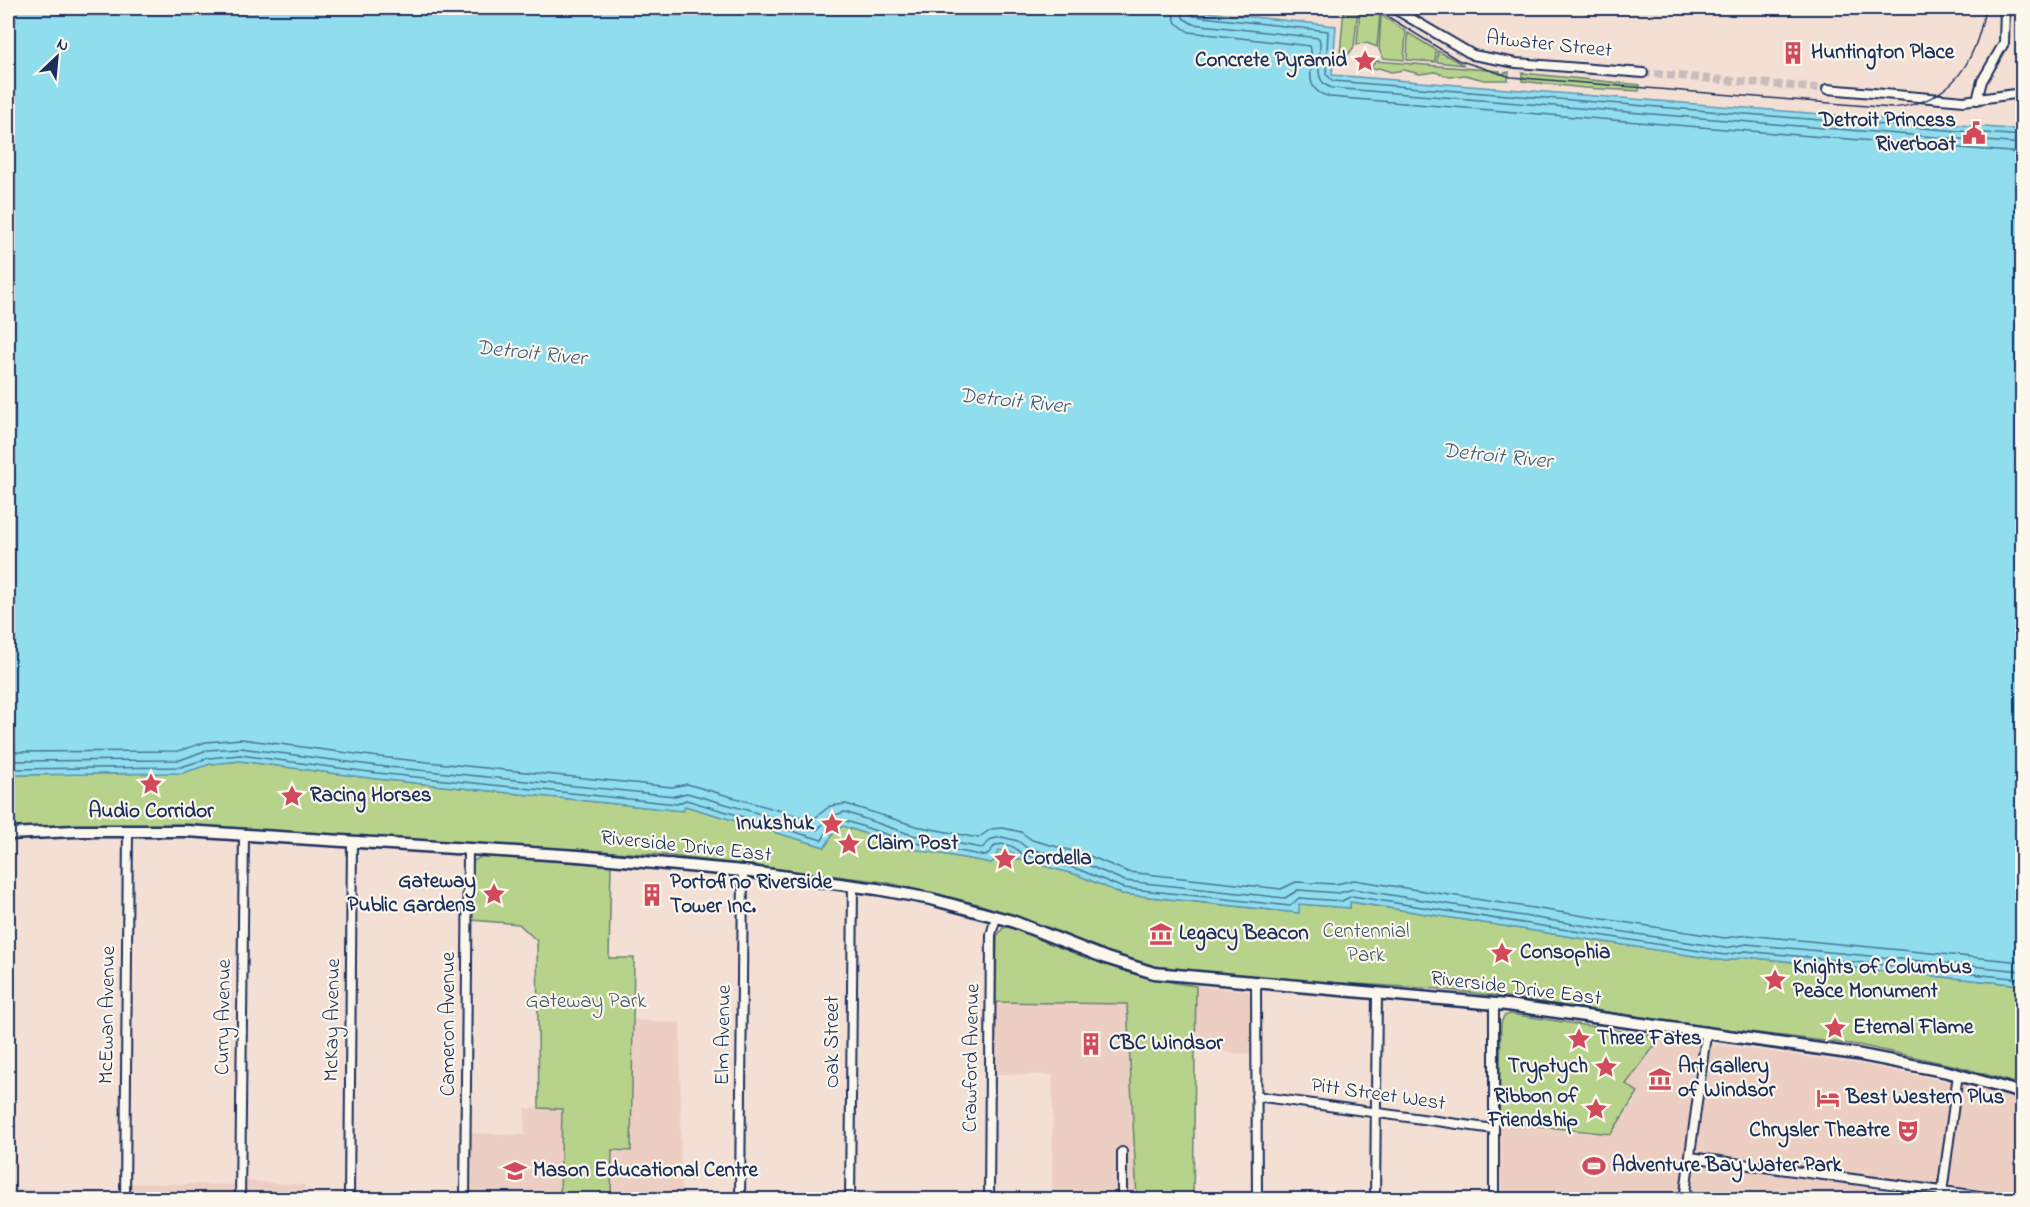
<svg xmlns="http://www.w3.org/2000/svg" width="2030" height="1207" font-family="'Indie Flower',sans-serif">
<rect width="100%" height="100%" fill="#f3dfd4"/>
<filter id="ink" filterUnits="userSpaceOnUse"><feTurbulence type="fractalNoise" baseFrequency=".0167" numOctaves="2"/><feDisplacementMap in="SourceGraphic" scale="12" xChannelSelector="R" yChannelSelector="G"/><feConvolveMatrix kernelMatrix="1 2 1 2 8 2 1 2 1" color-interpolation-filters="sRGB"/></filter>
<g filter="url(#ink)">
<!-- built -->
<path fill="#edcec3" d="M 1196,986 L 1248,991 L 1251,997 L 1251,1054 L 1195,1050 Z
M 996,1002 L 1127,1004 L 1137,1199 L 1052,1199 L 1053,1075 L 995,1074 Z
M 634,1020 L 680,1023 L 681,1199 L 611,1200 L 612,1150 L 631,1150 Z
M 1661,1037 L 1859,1064 L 1980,1088 L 2022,1102 L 2022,1199 L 1502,1199 L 1499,1122 L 1592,1134 L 1633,1105 L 1638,1093 L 1626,1084 Z
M 525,1108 L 562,1109 L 560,1199 L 469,1200 L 470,1133 L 525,1135 Z
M 244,1181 L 304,1185 L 304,1199 L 8,1200 L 8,1189 L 121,1192 L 121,1183 L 235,1185 Z"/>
<!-- green -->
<path fill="#b7d38b" stroke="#698174" stroke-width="1.5" d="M 1344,8 L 1358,8 L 1354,47 L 1348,55 L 1340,54 Z
M 1360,8 L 1369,8 L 1380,14 L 1377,47 L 1367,43 L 1357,44 Z
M 1381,15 L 1406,32 L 1404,60 L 1383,58 L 1379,49 Z
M 1408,33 L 1436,50 L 1435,62 L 1407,60 Z
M 1438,51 L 1464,65 L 1437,62 Z
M 1376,61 L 1500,71 L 1500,74 L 1509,72 L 1508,80 L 1484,80 L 1465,75 L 1450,77 L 1435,72 L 1420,74 L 1404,70 L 1391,72 L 1379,68 L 1369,70 Z
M 1522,73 L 1640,85 L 1639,91 L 1584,88 L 1522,81 Z
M 240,761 L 377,779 L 683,811 L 685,806 L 825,847 L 835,830 L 843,826 L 908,848 L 991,863 L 999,850 L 1014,853 L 1014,858 L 1078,875 L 1122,894 L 1298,913 L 1298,904 L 1350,908 L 1350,902 L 1726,961 L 1745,957 L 2022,985 L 2022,1085 L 1957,1066 L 1858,1045 L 1717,1028 L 1506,997 L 1439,989 L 1195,974 L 1151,965 L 1113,954 L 1050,928 L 978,904 L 885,882 L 663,855 L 244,829 L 79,826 L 8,829 L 8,775 L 182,773 L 210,764 Z
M 482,856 L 611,865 L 609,958 L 634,958 L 631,1151 L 612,1150 L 611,1199 L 560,1199 L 562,1109 L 539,1108 L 537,941 L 519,924 L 471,920 L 472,862 Z
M 1008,927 C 1070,951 1130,978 1196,986 L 1193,1199 L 1137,1199 L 1127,1004 L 996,1002 L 997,936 L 1003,928 Z
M 1510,1014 L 1661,1037 L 1626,1084 L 1638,1092 L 1611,1134 L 1499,1122 L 1501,1023 L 1504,1016 Z"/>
<!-- water -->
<path fill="#8fdded" stroke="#6197b4" stroke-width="1.5" d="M 8,8 L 1170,8 L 1336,26 L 1332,75 L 2022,130 L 2022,985 L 1745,957 L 1726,961 L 1350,902 L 1350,908 L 1299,904 L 1299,913 L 1122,894 L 1078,875 L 1013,858 L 1014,853 L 999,850 L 992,863 L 908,848 L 843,826 L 835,830 L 825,847 L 685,806 L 683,811 L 377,779 L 240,761 L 210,764 L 183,773 L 8,775 Z"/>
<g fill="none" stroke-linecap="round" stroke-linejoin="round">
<!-- shore -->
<path stroke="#497597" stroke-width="1.5" d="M 1171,8 L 1176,23 L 1189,32 L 1310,46 C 1316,66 1299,89 1330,97 L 2022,153
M 1181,8 L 1183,18 L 1193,24 L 1319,38 C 1324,54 1309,81 1332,88 L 2022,144
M 1188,8 L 1189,13 L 1194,16 L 1328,31 L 1326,74 L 1333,81 L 2022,136
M 8,752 L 178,751 L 206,742 L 241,739 L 379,757 L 672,787 L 687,784 L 812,820 L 830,806 L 846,804 L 916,826 L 978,838 L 991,829 L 1003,828 L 1021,832 L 1032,840 L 1087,855 L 1128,872 L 1281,889 L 1296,882 L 1336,884 L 1354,880 L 1725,938 L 1747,935 L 2022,962
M 8,761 L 180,760 L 207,750 L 241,748 L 378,766 L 675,796 L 687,793 L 817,830 L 831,816 L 845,812 L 912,835 L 982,848 L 992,839 L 1002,837 L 1018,841 L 1027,848 L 1083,863 L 1125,881 L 1285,898 L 1298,890 L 1339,893 L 1353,889 L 1725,948 L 1747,944 L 2022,971
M 8,769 L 181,767 L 209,758 L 240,755 L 377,773 L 677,804 L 686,800 L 822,840 L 832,824 L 843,820 L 910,842 L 986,856 C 990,853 993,846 997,845 C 1006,842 1017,848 1022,854 L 1080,870 L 1123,888 L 1290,906 L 1299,898 L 1342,901 L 1352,896 L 1725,955 L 1746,951 L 2022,979"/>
<!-- minor-tunnel -->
<path stroke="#c8bcbc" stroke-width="8" stroke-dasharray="8 4" stroke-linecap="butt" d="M 1643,73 L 1827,89"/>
<!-- minor casing -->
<g stroke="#1b2f5e" stroke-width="12">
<path id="minor" d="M 1393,8 L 1473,55 L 1516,63 L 1643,73
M 1827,89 L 1964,101 L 2022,93
M 1977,100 L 1982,81 L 2004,43 L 2005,8
M 1256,983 L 1257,1200
M 1256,1096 L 1494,1129
M 1690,1157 L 2009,1200
M 125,1200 L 128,830
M 240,1200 L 244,835
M 349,1200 L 352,842
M 465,1200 L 468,849
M 740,1200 L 743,871
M 850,1200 L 853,886
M 989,1200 L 991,935 L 996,917
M 1122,1200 L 1122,1152
M 1375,1200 L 1377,993
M 1494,1200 L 1494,1003
M 1684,1200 L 1706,1035
M 1941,1200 L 1958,1074"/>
</g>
<!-- major casing -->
<g stroke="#1b2f5e" stroke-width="15">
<path id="major" d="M 8,834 L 75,831 L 186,831 L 578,856 L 743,871 L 877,889 L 931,899 L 1012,921 L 1106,958 L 1154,973 L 1507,1005 L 1856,1054 L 1948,1072 L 2022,1093"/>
</g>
<!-- minor -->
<use href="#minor" stroke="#fbf7ec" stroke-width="8"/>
<!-- major -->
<use href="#major" stroke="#fbf7ec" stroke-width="10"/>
<!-- tram -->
<path stroke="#1b2f5e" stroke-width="1.5" d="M 1374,8 L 1458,60 L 1511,77 L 1892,108 C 1952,103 1976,62 1985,8"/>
</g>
</g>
<!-- icons -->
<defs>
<g id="building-bare" transform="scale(1.8)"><path d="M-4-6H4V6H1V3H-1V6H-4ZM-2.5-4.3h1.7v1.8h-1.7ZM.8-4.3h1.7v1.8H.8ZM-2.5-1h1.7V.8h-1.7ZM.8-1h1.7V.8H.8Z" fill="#d1495b" stroke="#fbf7ec" stroke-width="2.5" paint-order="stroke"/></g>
<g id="sight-bare" transform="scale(1.8)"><path d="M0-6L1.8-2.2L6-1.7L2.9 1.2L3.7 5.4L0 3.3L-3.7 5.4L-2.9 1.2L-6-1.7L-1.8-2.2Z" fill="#d1495b" stroke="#fbf7ec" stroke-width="2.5" paint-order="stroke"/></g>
<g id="civic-bare" transform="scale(1.8)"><path d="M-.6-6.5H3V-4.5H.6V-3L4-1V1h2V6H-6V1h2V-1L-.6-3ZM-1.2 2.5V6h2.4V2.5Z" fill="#d1495b" stroke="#fbf7ec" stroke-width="2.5" paint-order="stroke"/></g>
<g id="museum-bare" transform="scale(1.8)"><path d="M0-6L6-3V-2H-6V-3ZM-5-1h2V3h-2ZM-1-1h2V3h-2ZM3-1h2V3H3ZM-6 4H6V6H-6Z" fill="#d1495b" stroke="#fbf7ec" stroke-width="2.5" paint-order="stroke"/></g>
<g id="hotel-bare" transform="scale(1.8)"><path d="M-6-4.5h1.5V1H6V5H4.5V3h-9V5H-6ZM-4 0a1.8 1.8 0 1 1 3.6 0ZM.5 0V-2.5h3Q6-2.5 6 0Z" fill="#d1495b" stroke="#fbf7ec" stroke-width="2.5" paint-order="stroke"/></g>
<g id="theatre-bare" transform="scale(1.8)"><path d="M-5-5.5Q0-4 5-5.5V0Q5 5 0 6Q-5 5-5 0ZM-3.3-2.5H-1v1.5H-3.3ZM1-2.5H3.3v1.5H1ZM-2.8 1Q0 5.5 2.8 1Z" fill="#d1495b" stroke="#fbf7ec" stroke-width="2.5" paint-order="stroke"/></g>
<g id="stadium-bare" transform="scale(1.8)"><path d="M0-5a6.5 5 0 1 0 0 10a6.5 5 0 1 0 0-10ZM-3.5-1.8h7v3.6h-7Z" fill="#d1495b" stroke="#fbf7ec" stroke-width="2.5" paint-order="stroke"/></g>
<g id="school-bare" transform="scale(1.8)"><path d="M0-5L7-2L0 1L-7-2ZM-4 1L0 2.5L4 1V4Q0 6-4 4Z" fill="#d1495b" stroke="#fbf7ec" stroke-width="2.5" paint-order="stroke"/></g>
</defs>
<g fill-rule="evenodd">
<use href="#building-bare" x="1793" y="53"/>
<use href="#sight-bare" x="1365" y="61"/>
<use href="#civic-bare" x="1974" y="133"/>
<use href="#sight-bare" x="151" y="784"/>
<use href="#sight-bare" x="292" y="796"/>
<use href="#sight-bare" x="832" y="824"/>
<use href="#sight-bare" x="849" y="844"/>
<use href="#sight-bare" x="1005" y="859"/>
<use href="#sight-bare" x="494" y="894"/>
<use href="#building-bare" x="652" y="895"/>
<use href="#museum-bare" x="1161" y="934"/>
<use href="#sight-bare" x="1502" y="953"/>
<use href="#sight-bare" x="1775" y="980"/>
<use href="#sight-bare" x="1835" y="1028"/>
<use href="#sight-bare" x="1579" y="1039"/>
<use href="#building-bare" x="1091" y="1044"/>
<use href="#sight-bare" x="1606" y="1067"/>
<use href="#museum-bare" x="1660" y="1079"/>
<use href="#hotel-bare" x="1828" y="1098"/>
<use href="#sight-bare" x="1596" y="1109"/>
<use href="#theatre-bare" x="1908" y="1131"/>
<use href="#stadium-bare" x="1594" y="1166"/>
<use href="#school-bare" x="515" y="1171"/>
</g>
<g text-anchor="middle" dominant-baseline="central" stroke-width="4.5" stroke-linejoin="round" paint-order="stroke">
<!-- street labels -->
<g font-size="21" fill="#1b2f5e" stroke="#fbf7ec">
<text transform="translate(1549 45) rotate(6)">Atwater Street</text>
<text transform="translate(686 847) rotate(6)">Riverside Drive East</text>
<text transform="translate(1516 989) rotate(7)">Riverside Drive East</text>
<text transform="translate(108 1015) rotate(-89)">McEwan Avenue</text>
<text transform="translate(224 1017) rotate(-89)">Curry Avenue</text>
<text transform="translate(333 1020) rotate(-89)">McKay Avenue</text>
<text transform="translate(449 1024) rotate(-90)">Cameron Avenue</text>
<text transform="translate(724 1035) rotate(-89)">Elm Avenue</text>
<text transform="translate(833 1042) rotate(-90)">Oak Street</text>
<text transform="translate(972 1058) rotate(-89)">Crawford Avenue</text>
<text transform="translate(1378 1095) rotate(8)">Pitt Street West</text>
</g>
<!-- poi labels -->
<g font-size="21" font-weight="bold" fill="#1b2f5e" stroke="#fbf7ec" text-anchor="start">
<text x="1811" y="53">Huntington Place</text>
<text x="1347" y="61" text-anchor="end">Concrete Pyramid</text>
<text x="1956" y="121" text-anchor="end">Detroit Princess<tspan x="1956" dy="24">Riverboat</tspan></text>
<text x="310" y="796">Racing Horses</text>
<text x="151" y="812" text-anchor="middle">Audio Corridor</text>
<text x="814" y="824" text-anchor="end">Inukshuk</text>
<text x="867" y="844">Claim Post</text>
<text x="1023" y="859">Cordella</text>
<text x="476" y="882" text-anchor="end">Gateway<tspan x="476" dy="24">Public Gardens</tspan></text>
<text x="670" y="883">Portofino Riverside<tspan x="670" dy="24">Tower Inc.</tspan></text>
<text x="1179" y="934">Legacy Beacon</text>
<text x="1520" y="953">Consophia</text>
<text x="1793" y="968">Knights of Columbus<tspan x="1793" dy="24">Peace Monument</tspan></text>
<text x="1853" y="1028">Eternal Flame</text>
<text x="1597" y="1039">Three Fates</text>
<text x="1109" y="1044">CBC Windsor</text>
<text x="1588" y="1067" text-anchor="end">Tryptych</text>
<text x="1678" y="1067">Art Gallery<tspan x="1678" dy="24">of Windsor</tspan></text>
<text x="1578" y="1097" text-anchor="end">Ribbon of<tspan x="1578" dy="24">Friendship</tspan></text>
<text x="1846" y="1098">Best Western Plus</text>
<text x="1890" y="1131" text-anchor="end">Chrysler Theatre</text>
<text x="1612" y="1166">Adventure Bay Water Park</text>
<text x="533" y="1171">Mason Educational Centre</text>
</g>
<!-- park labels -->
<g font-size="21" fill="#425869" stroke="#fbf7ec">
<text x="1366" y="932">Centennial<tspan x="1366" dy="24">Park</tspan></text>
<text x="586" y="1002">Gateway Park</text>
</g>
<!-- water labels -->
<g font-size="22" font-style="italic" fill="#385a82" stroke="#fbf7ec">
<text transform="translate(531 354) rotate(6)">Detroit River</text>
<text transform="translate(1014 402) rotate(6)">Detroit River</text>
<text transform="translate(1497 457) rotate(6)">Detroit River</text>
</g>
</g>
<!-- margin -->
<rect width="2030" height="1207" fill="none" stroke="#fbf7ec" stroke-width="30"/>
<rect x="15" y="15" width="2000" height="1177" fill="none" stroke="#1b2f5e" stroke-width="2" filter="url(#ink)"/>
<!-- north arrow -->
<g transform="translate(57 57) rotate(26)" stroke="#fbf7ec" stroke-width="4.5" paint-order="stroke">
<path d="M0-4.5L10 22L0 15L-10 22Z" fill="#1b2f5e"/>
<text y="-9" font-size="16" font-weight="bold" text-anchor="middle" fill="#1b2f5e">N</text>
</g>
</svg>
